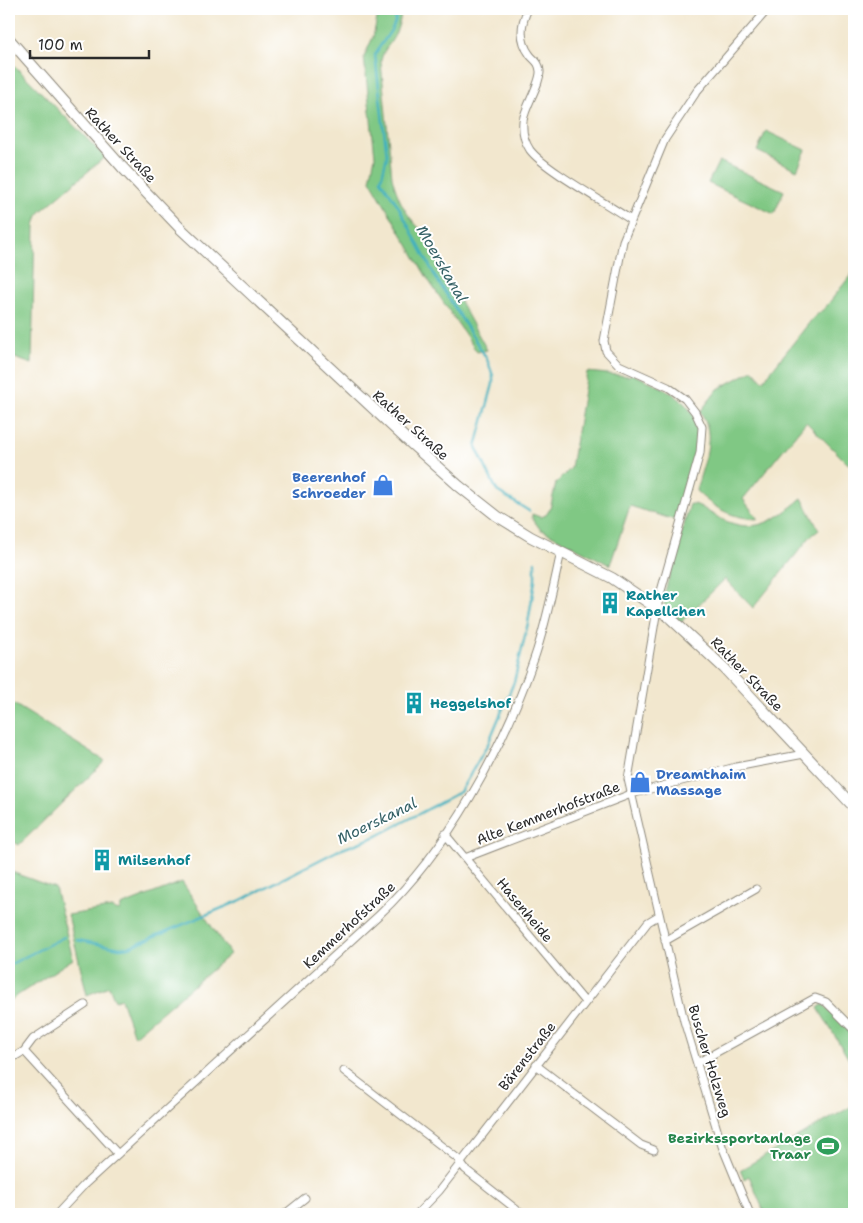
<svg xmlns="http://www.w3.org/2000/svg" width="863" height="1223" font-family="'Shantell Sans',sans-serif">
<rect width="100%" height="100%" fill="#fff"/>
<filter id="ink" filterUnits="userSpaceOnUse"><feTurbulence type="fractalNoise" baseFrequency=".02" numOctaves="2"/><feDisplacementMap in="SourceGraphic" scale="10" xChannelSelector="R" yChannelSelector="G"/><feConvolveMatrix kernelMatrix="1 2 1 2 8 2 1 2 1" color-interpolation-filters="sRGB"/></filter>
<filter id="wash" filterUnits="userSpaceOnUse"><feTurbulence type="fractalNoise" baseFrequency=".0096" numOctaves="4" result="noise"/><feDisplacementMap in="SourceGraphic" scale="20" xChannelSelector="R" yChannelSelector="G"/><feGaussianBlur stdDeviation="1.12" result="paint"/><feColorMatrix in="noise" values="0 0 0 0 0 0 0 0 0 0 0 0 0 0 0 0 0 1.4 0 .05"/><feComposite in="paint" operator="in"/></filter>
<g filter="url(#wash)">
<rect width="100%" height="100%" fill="#f2e7ce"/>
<!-- green -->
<path fill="#80c884" stroke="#567a58" d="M 379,9 L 402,9 C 400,20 398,31 392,40 C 387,48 382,52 381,62 L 392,177 C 397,197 405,214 420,229 L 487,350 L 477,352 L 429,281 L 370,180 L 375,156 L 364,57 L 373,37 Z
M 9,60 L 105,157 L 39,213 L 35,225 L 32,364 L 9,356 Z
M 766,131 L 806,150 L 797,170 L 757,151 Z
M 719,161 L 784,191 L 774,214 L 708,183 Z
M 854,271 L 854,461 L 848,464 L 806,422 L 743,499 L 758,519 C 732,518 715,509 696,491 C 702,466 718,435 700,412 L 718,389 L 753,370 L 763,381 L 813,318 L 825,308 Z
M 587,372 L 629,376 L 631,374 C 725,408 700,443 678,521 L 630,506 L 610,565 L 540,529 L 532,518 L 532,514 L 540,517 L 546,515 L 550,509 L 556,483 L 571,468 Z
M 802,498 L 819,530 L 810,537 L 753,608 L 725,579 L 681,622 L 666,609 L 663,598 L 690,504 C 699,503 706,511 714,515 C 752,537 772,523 802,498 Z
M 9,701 L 105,761 L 19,845 L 9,839 Z
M 9,871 L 55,888 L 73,959 L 9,1001 Z
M 182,882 L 230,954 L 134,1036 L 121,999 L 115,1001 L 109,986 L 87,995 L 68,915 L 111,908 L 119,911 L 121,906 Z
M 823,1004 L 854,1035 L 854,1068 L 818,1008 Z
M 854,1105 L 854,1214 L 765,1214 L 749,1176 L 744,1179 L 740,1170 Z"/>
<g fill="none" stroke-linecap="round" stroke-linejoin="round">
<!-- stream -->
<path stroke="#43b1be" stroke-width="2.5" d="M 396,9 C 399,28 382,39 375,55 L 387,156 L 381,180 L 397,204 L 436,278 L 487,359 L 493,376 L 493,384 L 476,447 L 497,491 L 529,511
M 77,940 L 120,948 L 129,947 L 239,901 L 337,851 L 377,836 L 460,792 L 488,744 L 514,682 L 528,623 L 535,580 L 535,562
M 9,965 L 64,937"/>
</g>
</g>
<g filter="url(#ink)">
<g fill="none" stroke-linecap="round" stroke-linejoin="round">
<!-- street casing -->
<g stroke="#8e897c" stroke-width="9">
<path id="street" d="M 528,9 C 520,25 519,40 530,55 C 535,61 539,62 540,71 C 541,83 525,106 523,121 C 522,132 524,141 530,150 C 544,169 608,204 631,220
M 445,834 L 585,1002
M 465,858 L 631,794 L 736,767 L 804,754
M 665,941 L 756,889
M 24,1051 L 118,1154
M 9,1060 L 24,1051 L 33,1039 L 85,1005
M 697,1063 L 815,998 L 826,1002 L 854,1030
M 536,1065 L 641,1145 L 654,1150
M 344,1071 L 457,1158 L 465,1169 L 522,1214
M 57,1214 L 85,1184 L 379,915 C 448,850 503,749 534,659 C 546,625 553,588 561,552
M 285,1214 L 305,1198
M 417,1214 L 439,1191 L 648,922 L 658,916
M 750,1214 L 722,1146 L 684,1021 L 628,779 L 659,598 L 700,453 L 702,427 L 695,412 L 685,399 L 668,387 L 619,365 L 606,351 L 604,341 L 623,241 L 665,139 L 697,91 L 768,9"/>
</g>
<!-- secondary casing -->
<g stroke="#8e897c" stroke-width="12">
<path id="secondary" d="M 9,39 L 122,167 L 181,229 L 406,439 L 459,486 L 497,516 L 531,537 L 612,578 L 667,615 L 724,668 L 854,807"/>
</g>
<!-- street -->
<use href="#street" stroke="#fff" stroke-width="7"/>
<!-- secondary -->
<use href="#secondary" stroke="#fff" stroke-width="10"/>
</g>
</g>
<!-- icons -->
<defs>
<g id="shop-bare" transform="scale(1.725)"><path d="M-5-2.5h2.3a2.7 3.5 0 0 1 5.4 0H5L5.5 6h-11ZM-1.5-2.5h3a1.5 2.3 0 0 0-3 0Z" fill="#3f7fe0" stroke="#fff" stroke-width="2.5" paint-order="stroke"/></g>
<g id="building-bare" transform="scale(1.725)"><path d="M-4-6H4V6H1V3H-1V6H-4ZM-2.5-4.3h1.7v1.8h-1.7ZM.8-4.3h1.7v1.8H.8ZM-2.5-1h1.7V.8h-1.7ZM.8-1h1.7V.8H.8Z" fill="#0f9aa8" stroke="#fff" stroke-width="2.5" paint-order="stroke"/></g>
<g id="stadium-bare" transform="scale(1.725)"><path d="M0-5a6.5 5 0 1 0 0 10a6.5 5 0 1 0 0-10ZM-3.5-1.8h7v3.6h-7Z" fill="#2e9e5b" stroke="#fff" stroke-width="2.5" paint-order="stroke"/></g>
</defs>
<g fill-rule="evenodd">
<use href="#shop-bare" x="383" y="485"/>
<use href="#building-bare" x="610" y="603"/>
<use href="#building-bare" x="414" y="703"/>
<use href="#shop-bare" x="640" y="782"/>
<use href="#building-bare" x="102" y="860"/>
<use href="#stadium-bare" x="828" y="1146"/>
</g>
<g text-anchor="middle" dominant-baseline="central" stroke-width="4" stroke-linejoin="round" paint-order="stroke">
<!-- street labels -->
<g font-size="14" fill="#2b2b2b" stroke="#fff">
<text transform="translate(121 145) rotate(47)">Rather Straße</text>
<text transform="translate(411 425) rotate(42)">Rather Straße</text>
<text transform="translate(747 674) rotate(46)">Rather Straße</text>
<text transform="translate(548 813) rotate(-21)">Alte Kemmerhofstraße</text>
<text transform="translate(525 910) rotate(50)">Hasenheide</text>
<text transform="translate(349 925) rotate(-43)">Kemmerhofstraße</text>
<text transform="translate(527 1056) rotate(-52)">Bärenstraße</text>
<text transform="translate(710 1061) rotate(73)">Buscher Holzweg</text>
</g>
<!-- shop labels -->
<g font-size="14" font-weight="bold" fill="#366cbe" stroke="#fff" text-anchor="end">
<text x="366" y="477">Beerenhof<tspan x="366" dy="16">Schroeder</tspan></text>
<text x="656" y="774" text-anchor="start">Dreamthaim<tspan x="656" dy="16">Massage</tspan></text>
</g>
<!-- culture labels -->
<g font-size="14" font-weight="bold" fill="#0d838f" stroke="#fff" text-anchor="start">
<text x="626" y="595">Rather<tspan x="626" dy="16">Kapellchen</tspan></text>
<text x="430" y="703">Heggelshof</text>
<text x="118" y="860">Milsenhof</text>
</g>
<!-- leisure labels -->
<g font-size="14" font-weight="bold" fill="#27864d" stroke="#fff" text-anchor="end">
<text x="811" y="1138">Bezirkssportanlage<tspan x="811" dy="16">Traar</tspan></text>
</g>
<!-- water labels -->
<g font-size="15" font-style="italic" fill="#356166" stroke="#fff">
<text transform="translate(442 264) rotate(60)">Moerskanal</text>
<text transform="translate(377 821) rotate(-26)">Moerskanal</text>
</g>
</g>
<!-- margin -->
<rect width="863" height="1223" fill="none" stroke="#fff" stroke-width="30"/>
<!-- scale -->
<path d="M30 50v8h119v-8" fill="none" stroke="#2b2b2b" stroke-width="2.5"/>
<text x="38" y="50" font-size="15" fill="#2b2b2b" stroke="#ffffff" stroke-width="4" paint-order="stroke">100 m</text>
</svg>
